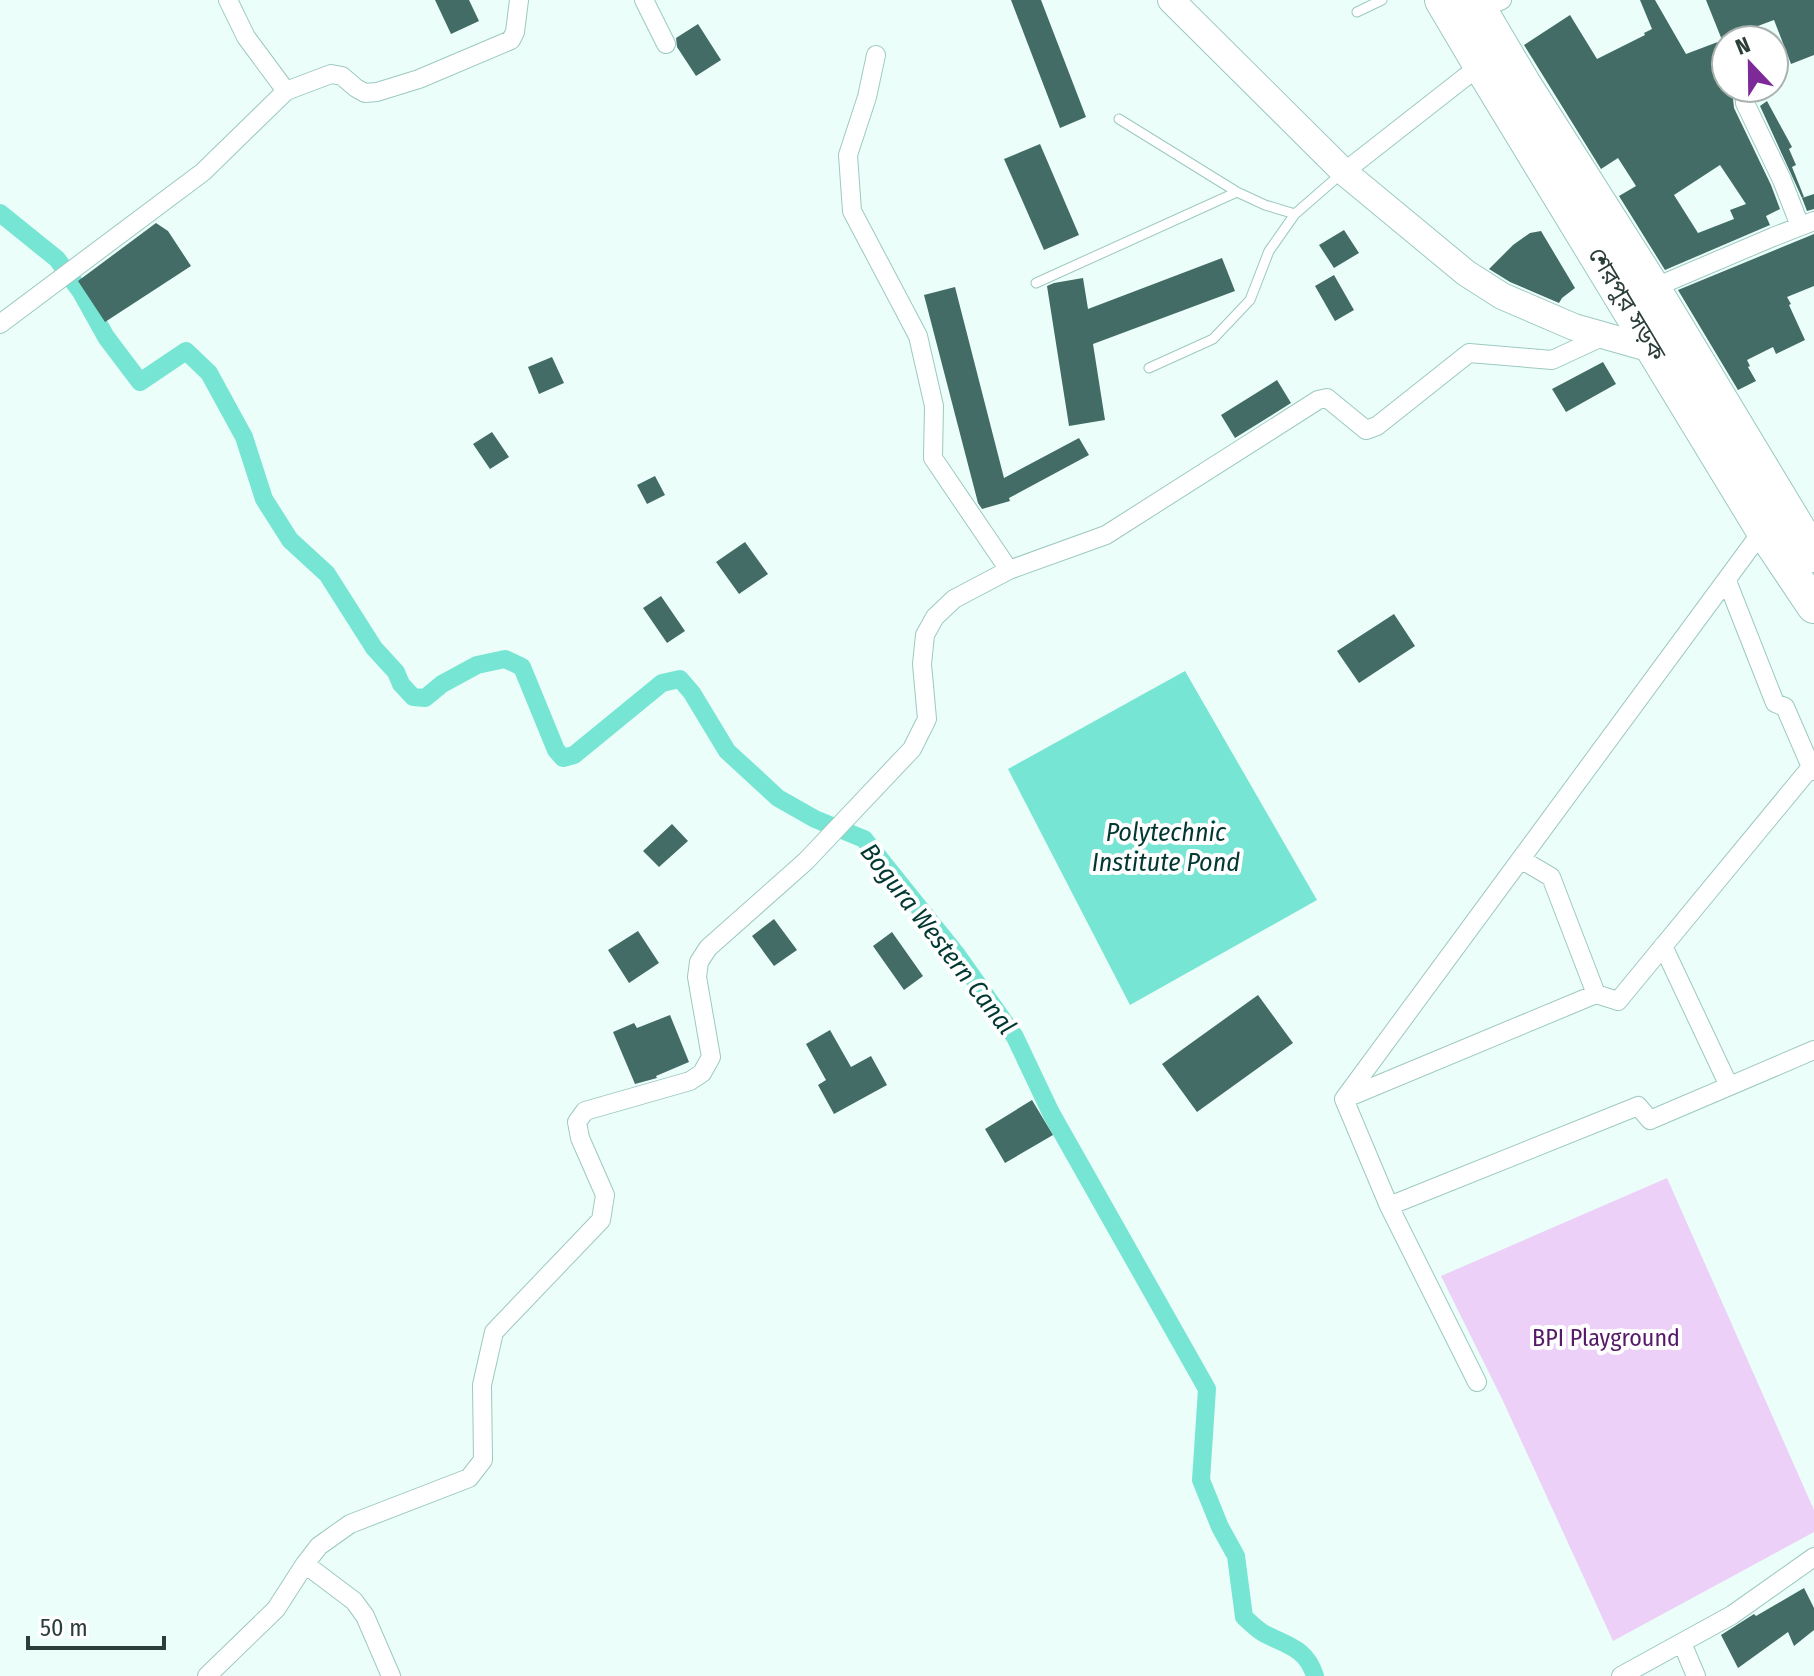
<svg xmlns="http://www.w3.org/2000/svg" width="1814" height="1676" font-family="'Fira Sans Condensed','Noto Sans Bengali',sans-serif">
<rect width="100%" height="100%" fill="#ecfefa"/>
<!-- green -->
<path fill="#ecd0f7" d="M 1667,1178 L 1814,1510 L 1814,1532 L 1613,1641 L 1503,1401 L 1441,1276 Z"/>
<!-- water -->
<path fill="#77e5d3" d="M 1185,671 L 1317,900 L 1130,1005 L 1008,769 Z"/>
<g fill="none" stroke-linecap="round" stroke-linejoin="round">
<!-- canal -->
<path stroke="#77e5d3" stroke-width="18" d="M 0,213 L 57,259 L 81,292 L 106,337 L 140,382 L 186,351 L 209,373 L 244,437 L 264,499 L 290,540 L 327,574 L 374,648 L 396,672 L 401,684 L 413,697 L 425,698 L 442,684 L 477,665 L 505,659 L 522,667 L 556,750 L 563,758 L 574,755 L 662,683 L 680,679 L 692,693 L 727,751 L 778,798 L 815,819 L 864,839 L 957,955 L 1015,1037 L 1051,1113 L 1207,1389 L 1201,1480 L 1220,1527 L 1236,1556 L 1244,1617 C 1251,1623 1257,1630 1265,1634 C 1288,1646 1306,1648 1315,1676"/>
</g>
<!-- building -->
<path fill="#426c65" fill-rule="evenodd" d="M 435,0 L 469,0 L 479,21 L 451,34 Z
M 1011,0 L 1041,0 L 1086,117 L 1060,128 Z
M 1640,0 L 1655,0 L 1686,54 L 1723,40 L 1722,40 L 1706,0 L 1814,0 L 1814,55 L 1791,64 L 1774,20 L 1747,30 L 1750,40 L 1726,40 L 1726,88 L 1732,88 L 1734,108 L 1771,185 L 1780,209 L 1766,216 L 1770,225 L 1665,270 L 1619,196 L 1636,186 L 1618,158 L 1601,169 L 1524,45 L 1570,15 L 1597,59 L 1645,35 L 1644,33 L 1652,29 ZM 1720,165 L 1746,204 L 1730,210 L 1734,219 L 1698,233 L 1674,195 Z
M 698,24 L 721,60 L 696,76 L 677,47 L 676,38 Z
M 1767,101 L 1792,147 L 1789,149 L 1796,165 L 1792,167 L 1804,197 L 1802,198 L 1760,106 Z
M 1040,144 L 1079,235 L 1044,250 L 1004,159 Z
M 1814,194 L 1814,209 L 1807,211 L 1802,198 Z
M 156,223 L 168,231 L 191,266 L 105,322 L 78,281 Z
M 1344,230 L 1359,253 L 1334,268 L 1319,245 Z
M 1541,231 L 1575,288 L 1562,298 L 1559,303 L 1510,282 L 1489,269 L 1513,245 L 1530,233 Z
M 1814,234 L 1814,286 L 1787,297 L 1791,304 L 1789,305 L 1805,340 L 1776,354 L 1773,347 L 1747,360 L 1750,366 L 1748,367 L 1756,381 L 1738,390 L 1678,290 Z
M 1222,258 L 1235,291 L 1093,344 L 1105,420 L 1069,426 L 1047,286 L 1054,283 L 1083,278 L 1088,309 Z
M 1334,275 L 1354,310 L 1335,321 L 1315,286 Z
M 955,287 L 1004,478 L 1079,438 L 1089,455 L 1009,498 L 1010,501 L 982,509 L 978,503 L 924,295 Z
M 552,357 L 564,383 L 539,394 L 528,367 Z
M 1603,362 L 1616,384 L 1566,412 L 1552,389 Z
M 1277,380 L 1291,403 L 1235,438 L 1221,415 Z
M 492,432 L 509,457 L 490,469 L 473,444 Z
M 655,476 L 665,495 L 647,504 L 637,485 Z
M 745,542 L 768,574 L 739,594 L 716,562 Z
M 661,596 L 685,631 L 667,643 L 643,608 Z
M 1394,614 L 1415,646 L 1359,683 L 1337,651 Z
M 672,824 L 688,841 L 659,867 L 643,851 Z
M 774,919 L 797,950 L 774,966 L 752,936 Z
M 638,931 L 659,963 L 629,983 L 608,950 Z
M 892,932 L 923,976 L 904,990 L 873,946 Z
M 1258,995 L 1293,1043 L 1197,1112 L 1162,1064 Z
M 670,1015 L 689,1062 L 656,1076 L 657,1078 L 635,1084 L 613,1032 L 634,1023 L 637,1028 Z
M 830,1030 L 851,1067 L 871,1056 L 887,1085 L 834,1114 L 818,1085 L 826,1080 L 806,1044 Z
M 1032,1100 L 1053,1135 L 1005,1163 L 985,1129 Z
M 1804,1588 L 1814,1608 L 1814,1630 L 1794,1646 L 1788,1632 L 1738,1668 L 1721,1635 L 1754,1614 L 1756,1616 Z"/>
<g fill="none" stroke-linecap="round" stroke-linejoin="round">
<!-- lane casing -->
<g stroke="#9cc9c0" stroke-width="11">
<path id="lane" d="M 1357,12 L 1382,0
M 1119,119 L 1237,192 L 1265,205 L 1295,214
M 1036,283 L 1237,192
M 1149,368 L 1213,339 L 1250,300 L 1269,251 L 1295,214 L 1342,173"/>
</g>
<!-- street casing -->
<g stroke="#9cc9c0" stroke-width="20">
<path id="street" d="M 228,0 L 246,37 L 286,91
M 644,0 L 666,44
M 1479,10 L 1502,0
M 876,55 L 867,97 L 848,155 L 852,211 L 918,336 L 934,406 L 933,458 L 1009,570
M 1744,88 L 1745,103 L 1782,180 L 1800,226
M 1344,172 L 1464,78 L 1481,66
M 1653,288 L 1773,237 L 1814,221
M 0,324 L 203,172 L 286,91 L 331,74 L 342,76 L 356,88 L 365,93 L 377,92 L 419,79 L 511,40 L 515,32 L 519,0
M 1727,581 L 1775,703 L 1785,707 L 1811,767 L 1814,764
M 1663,946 L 1729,1086
M 1596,994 L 1618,1001 L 1811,767 L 1814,771
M 1344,1099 L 1596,994 L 1551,877 L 1522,860
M 1389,1206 L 1638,1106 L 1650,1120 L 1814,1050
M 1477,1382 L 1389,1206 L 1344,1099 L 1763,530
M 1682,1643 L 1696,1676
M 207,1676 L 276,1609 L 305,1564
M 391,1676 L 365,1616 L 354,1601 L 305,1564 L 319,1546 L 350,1524 L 469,1478 L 483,1460 L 482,1385 L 494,1332 L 601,1220 L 605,1195 L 580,1138 L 577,1122 L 585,1111 L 690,1081 L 702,1073 L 711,1057 L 697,977 L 699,962 L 708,948 L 806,861 L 912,749 L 927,719 L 922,664 L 925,635 L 935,617 L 954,599 L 1009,570 L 1106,535 L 1318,400 L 1327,398 L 1366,430 L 1377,426 L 1469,353 L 1552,360 L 1604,336
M 1621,1676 L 1732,1615 L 1814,1557"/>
</g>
<!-- secondary casing -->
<g stroke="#9cc9c0" stroke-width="28">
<path id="secondary" d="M 1171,0 L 1344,172 L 1466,273 L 1502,296 L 1574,327 L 1655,350"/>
</g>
<!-- highway casing -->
<g stroke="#9cc9c0" stroke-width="36">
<path id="highway" d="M 1442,0 L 1481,66 L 1763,530 L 1814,606
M 1474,0 L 1523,83 L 1653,288 L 1814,555"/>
</g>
<!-- lane -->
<use href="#lane" stroke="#fff" stroke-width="9"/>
<!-- street -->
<use href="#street" stroke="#fff" stroke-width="18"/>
<!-- secondary -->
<use href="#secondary" stroke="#fff" stroke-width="26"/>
<!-- highway -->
<use href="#highway" stroke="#fff" stroke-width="34"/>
</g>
<g text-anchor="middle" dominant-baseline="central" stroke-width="8" stroke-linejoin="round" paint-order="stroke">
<!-- street labels -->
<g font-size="24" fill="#2b3e3a" stroke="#fff">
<text transform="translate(1627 304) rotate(59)">শেরপুর সড়ক</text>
</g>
<!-- park labels -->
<g font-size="24" fill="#551b68" stroke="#fff">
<text x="1606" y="1338">BPI Playground</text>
</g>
<!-- water labels -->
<g font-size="26" font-style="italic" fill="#013831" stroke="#fff">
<text x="1166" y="832">Polytechnic<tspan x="1166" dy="30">Institute Pond</tspan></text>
<text transform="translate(938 939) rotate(52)">Bogura Western Canal</text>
</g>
</g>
<!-- north arrow -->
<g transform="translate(1750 64) rotate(338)"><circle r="38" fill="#ffffff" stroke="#aab2b0" stroke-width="2"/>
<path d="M0-6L14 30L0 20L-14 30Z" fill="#7d2998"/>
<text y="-12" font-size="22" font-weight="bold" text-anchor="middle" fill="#2b3e3a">N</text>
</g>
<!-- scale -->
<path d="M28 1636v12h136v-12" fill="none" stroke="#2b3e3a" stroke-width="4"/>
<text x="40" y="1636" font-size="24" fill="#2b3e3a" stroke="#ffffff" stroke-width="6" paint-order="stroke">50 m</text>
</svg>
